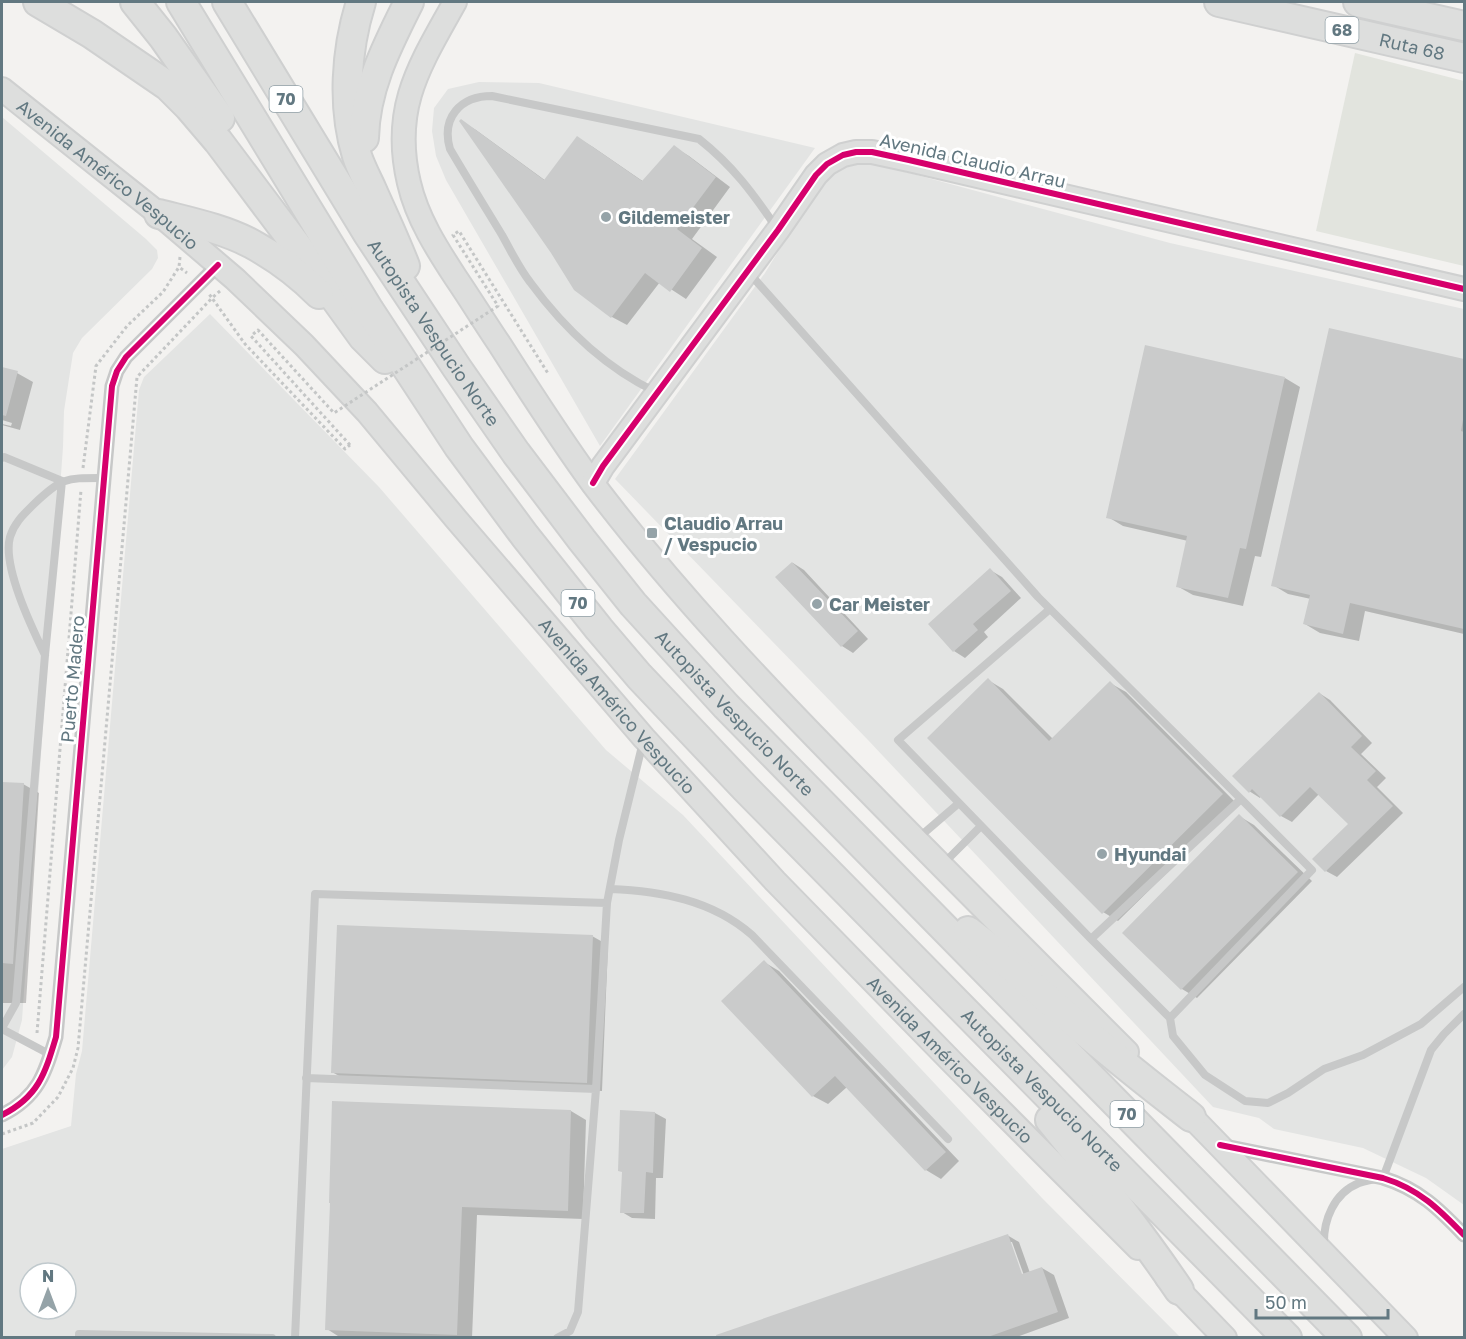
<svg xmlns="http://www.w3.org/2000/svg" width="1466" height="1339" font-family="'Golos Text',sans-serif">
<rect width="100%" height="100%" fill="#f3f2f0"/>
<!-- built -->
<path fill="#e3e4e3" fill-rule="evenodd" d="M 479,82 L 539,83 L 815,148 L 600,446 L 446,180 L 436,156 L 432,131 L 434,108 L 448,89 Z
M 2,117 L 146,239 L 157,250 L 158,258 L 152,269 L 82,338 L 73,353 L 64,411 L 63,447 L 22,1020 L 12,1057 L 2,1070 Z
M 861,160 L 1170,243 L 1464,309 L 1464,1205 L 1426,1178 L 1363,1148 L 1274,1129 L 1259,1118 L 1213,1107 L 868,740 L 615,479 L 765,273 L 827,172 Z
M 210,314 L 379,487 L 606,750 L 683,815 L 1042,1198 L 1180,1337 L 2,1337 L 2,1149 L 71,1126 L 76,1074 L 82,1051 L 139,390 L 144,377 ZM 30,1273 L 66,1273 L 66,1309 L 30,1309 Z"/>
<!-- green -->
<path fill="#e2e4de" d="M 1355,53 L 1464,81 L 1464,266 L 1316,231 Z"/>
<!-- shadow -->
<path fill="#0003" fill-rule="evenodd" d="M 461,121 L 476,130 L 546,181 L 578,138 L 593,147 L 644,182 L 674,147 L 689,156 L 730,187 L 692,239 L 717,257 L 686,299 L 660,282 L 627,325 L 612,317 L 575,289 L 552,252 Z
M 1330,330 L 1464,360 L 1464,634 L 1365,611 L 1359,641 L 1320,633 L 1305,624 L 1311,599 L 1288,594 L 1273,585 Z
M 2,368 L 17,373 L 33,382 L 20,430 L 2,425 L 2,424 L 11,426 L 12,423 L 2,420 Z
M 1285,378 L 1300,387 L 1261,557 L 1255,556 L 1243,606 L 1193,595 L 1177,586 L 1188,541 L 1123,526 L 1108,517 Z
M 793,563 L 804,570 L 868,639 L 853,653 L 842,646 L 778,577 Z
M 990,570 L 1002,577 L 1021,598 L 984,632 L 988,637 L 965,658 L 954,651 Z
M 2,636 L 3,640 L 2,662 Z
M 988,680 L 1003,689 L 1053,739 L 1110,683 L 1126,692 L 1237,804 L 1118,921 L 1103,912 Z
M 1319,693 L 1330,700 L 1372,743 L 1361,754 L 1386,778 L 1377,787 L 1403,813 L 1337,877 L 1326,871 L 1350,824 L 1319,794 L 1292,822 L 1281,816 L 1261,796 L 1260,798 L 1249,791 Z
M 2,783 L 23,784 L 39,793 L 26,1003 L 2,1003 Z
M 1239,816 L 1254,825 L 1312,881 L 1197,998 L 1182,989 L 1124,933 Z
M 592,936 L 608,945 L 602,1091 L 348,1081 L 332,1072 Z
M 764,962 L 779,971 L 959,1161 L 941,1179 L 926,1170 L 847,1087 L 828,1104 L 813,1096 Z
M 571,1111 L 586,1120 L 583,1219 L 477,1215 L 472,1338 L 341,1338 L 327,1329 L 332,1203 Z
M 622,1112 L 655,1113 L 666,1119 L 663,1178 L 656,1178 L 655,1219 L 632,1218 L 622,1212 L 623,1173 Z
M 1007,1235 L 1019,1242 L 1030,1273 L 1042,1268 L 1054,1275 L 1069,1318 L 1014,1338 L 715,1338 ZM 1009,1242 L 1012,1242 L 1026,1281 L 1023,1282 Z"/>
<!-- building -->
<path fill="#cacbcb" d="M 461,119 L 544,180 L 577,136 L 642,181 L 674,145 L 716,177 L 677,229 L 702,248 L 670,292 L 645,273 L 611,318 L 574,290 L 551,253 L 459,121 Z
M 1329,328 L 1464,359 L 1464,414 L 1461,431 L 1464,432 L 1464,629 L 1350,603 L 1343,634 L 1303,624 L 1310,595 L 1271,586 Z
M 1145,345 L 1285,377 L 1246,549 L 1240,548 L 1228,598 L 1176,587 L 1187,536 L 1106,518 Z
M 2,367 L 18,371 L 6,416 L 2,415 Z
M 792,562 L 858,631 L 841,647 L 775,577 Z
M 990,568 L 1011,591 L 973,624 L 978,630 L 953,652 L 928,624 Z
M 988,678 L 1049,741 L 1110,681 L 1223,794 L 1102,914 L 927,738 Z
M 1319,692 L 1362,736 L 1351,747 L 1376,771 L 1367,780 L 1393,806 L 1325,872 L 1312,859 L 1348,824 L 1310,787 L 1280,817 L 1252,789 L 1249,793 L 1232,776 Z
M 2,782 L 24,783 L 13,964 L 2,963 Z
M 1239,814 L 1298,872 L 1181,990 L 1122,933 Z
M 337,925 L 593,935 L 587,1083 L 331,1073 Z
M 764,960 L 946,1152 L 925,1171 L 835,1076 L 812,1097 L 721,1001 Z
M 332,1101 L 571,1110 L 568,1211 L 462,1207 L 457,1335 L 325,1330 L 330,1203 L 329,1203 Z
M 620,1110 L 655,1112 L 653,1173 L 646,1172 L 644,1213 L 620,1213 L 622,1172 L 618,1171 Z
M 1008,1234 L 1022,1274 L 1042,1267 L 1058,1312 L 985,1338 L 717,1338 L 716,1335 Z"/>
<g fill="none" stroke-linecap="round" stroke-linejoin="round">
<!-- secondary casing -->
<g stroke="#cfd0d0" stroke-width="26">
<g id="secondary">
<path d="M 455,2 C 420,65 391,107 409,183 C 417,218 437,249 456,278 C 471,300 485,323 500,345 C 530,392 560,439 593,484 C 675,592 768,690 864,787 C 951,876 1039,964 1127,1052"/>
<path id="s1" d="M 2,89 L 159,214 L 235,279 L 304,345 L 367,412 L 456,519 L 644,738 L 775,881 L 953,1063 L 1138,1248"/>
<path d="M 593,483 L 603,466 L 778,230 L 816,175 L 827,164 L 843,155 L 856,152 L 872,152 L 909,160 L 1464,289"/>
<path d="M 1180,1105 L 1406,1338"/>
<path d="M 1167,1278 L 1225,1338"/>
</g>
</g>
<!-- highway casing -->
<g stroke="#cfd0d0" stroke-width="32">
<g id="highway">
<path d="M 38,2 L 92,34 L 168,86 L 189,107 L 218,141 L 303,254 L 363,337 L 385,359"/>
<path d="M 135,2 L 163,37 L 220,118"/>
<path id="s2" d="M 181,2 L 369,310 L 459,447 L 525,536 L 599,629 L 639,676 L 746,789 L 1287,1338"/>
<path id="s3" d="M 227,2 L 368,234 L 457,368 L 516,453 L 582,540 L 633,604 L 726,706 L 1347,1338"/>
<path d="M 361,2 C 346,50 342,107 357,156 C 361,168 367,179 372,190 C 383,215 395,240 405,266"/>
<path id="s4" d="M 1219,2 L 1464,58"/>
<path d="M 1358,2 L 1464,26"/>
<path d="M 364,138 C 365,88 387,46 409,2"/>
<path d="M 159,214 C 190,222 224,229 252,244 C 276,257 299,274 319,294"/>
<path d="M 968,931 C 1003,957 1033,987 1066,1015 C 1106,1051 1149,1084 1191,1117"/>
<path d="M 1050,1120 C 1095,1175 1139,1231 1179,1290"/>
</g>
</g>
<!-- path -->
<path stroke="#c4c6c6" stroke-width="3" stroke-dasharray="3 3" stroke-linecap="butt" d="M 180,257 L 179,267 L 187,273
M 220,291 L 212,298 L 245,344 L 345,449 L 350,445
M 83,468 L 96,366 L 127,326 L 163,292 L 179,267
M 37,1033 L 81,490
M 2,1134 L 33,1123 L 58,1097 L 73,1068 L 78,1048 L 137,377 L 212,298 L 209,294"/>
<!-- lane -->
<path stroke="#c7c8c8" stroke-width="8" d="M 750,274 L 1038,597 L 1241,799 L 1091,939 L 1170,1018 L 1173,1036 L 1205,1075 L 1245,1101 L 1268,1103 L 1288,1093 L 1324,1069 L 1363,1055 L 1421,1024 L 1464,987
M 656,392 C 606,368 563,327 530,282 C 519,268 511,251 502,235 C 485,207 467,178 450,149 C 441,118 460,96 492,96 L 699,139 C 733,166 752,192 776,227
M 2,458 L 4,457 L 62,481 L 45,655 L 16,1003 L 2,1028
M 1050,609 L 898,740 L 1091,939
M 45,655 C 32,628 2,566 10,537 C 14,523 24,514 34,504 C 62,477 66,478 104,478
M 917,839 L 959,803
M 944,863 L 981,826
M 610,889 C 661,891 712,900 752,935 L 948,1139
M 1170,1018 L 1312,870 L 1241,799
M 2,1029 L 51,1055
M 306,1078 L 596,1089
M 1324,1246 C 1323,1220 1334,1193 1359,1183 C 1367,1180 1375,1179 1383,1178 L 1431,1050 L 1444,1034 L 1464,1014
M 79,1338 L 79,1334 L 272,1338
M 295,1338 L 315,894 L 607,903
M 557,1338 L 570,1331 L 578,1312 L 596,1089 L 607,903 L 619,840 L 643,742"/>
<!-- street -->
<path stroke="#c7c8c8" stroke-width="15" d="M 2,1115 C 38,1097 45,1074 56,1037 L 112,386 L 117,371 L 126,357 L 218,265
M 1220,1145 L 1383,1178 C 1419,1189 1439,1209 1464,1235"/>
<!-- secondary -->
<use href="#secondary" stroke="#dddedd" stroke-width="22"/>
<!-- highway -->
<use href="#highway" stroke="#dddedd" stroke-width="28"/>
<!-- path-bridge -->
<path stroke="#c4c6c6" stroke-width="3" stroke-dasharray="3 3" stroke-linecap="butt" d="M 350,445 L 251,336 L 258,330 L 334,413 L 498,306 L 453,235 L 459,231 L 549,375"/>
<!-- cycleway casing -->
<g stroke="#fff" stroke-width="10">
<path id="cycleway" d="M 593,483 L 603,466 L 778,230 L 816,175 L 827,164 L 843,155 L 856,152 L 872,152 L 909,160 L 1464,289
M 2,1115 C 38,1097 45,1074 56,1037 L 112,386 L 117,371 L 126,357 L 218,265
M 1220,1145 L 1383,1178 C 1419,1189 1439,1209 1464,1235"/>
</g>
<!-- cycleway -->
<use href="#cycleway" stroke="#d6006c" stroke-width="6"/>
</g>
<!-- markers -->
<g fill="#95a3a8" stroke="#fff" stroke-width="2">
<circle cx="606" cy="217" r="6"/>
<rect x="646" y="527" width="12" height="12" rx="3"/>
<circle cx="817" cy="604" r="6"/>
<circle cx="1102" cy="854" r="6"/>
</g>
<g text-anchor="middle" dominant-baseline="central" stroke-width="6" stroke-linejoin="round" paint-order="stroke">
<!-- shield labels -->
<g fill="#fff" stroke="#91a0a7" stroke-width="1.5">
<rect x="1325.5" y="17" width="33" height="26" rx="4.5"/>
<rect x="269.5" y="86" width="33" height="26" rx="4.5"/>
<rect x="561.5" y="590" width="33" height="26" rx="4.5"/>
<rect x="1110.5" y="1101" width="33" height="26" rx="4.5"/>
</g>
<g font-size="16" font-weight="bold" fill="#627881">
<text x="1342" y="30">68</text>
<text x="286" y="99">70</text>
<text x="578" y="603">70</text>
<text x="1127" y="1114">70</text>
</g>
<!-- street labels -->
<g font-size="18" fill="#627881" stroke="#fff">
<text stroke="none"><textPath href="#s4" startOffset="198">Ruta 68</textPath></text>
<text transform="translate(973 160) rotate(13)">Avenida Claudio Arrau</text>
<text stroke="none"><textPath href="#s1" startOffset="136">Avenida Américo Vespucio</textPath></text>
<text stroke="none"><textPath href="#s3" startOffset="390">Autopista Vespucio Norte</textPath></text>
<text transform="translate(72 679) rotate(-85)">Puerto Madero</text>
<text stroke="none"><textPath href="#s1" startOffset="874">Avenida Américo Vespucio</textPath></text>
<text stroke="none"><textPath href="#s3" startOffset="876">Autopista Vespucio Norte</textPath></text>
<text stroke="none"><textPath href="#s1" startOffset="1360">Avenida Américo Vespucio</textPath></text>
<text stroke="none"><textPath href="#s2" startOffset="1394">Autopista Vespucio Norte</textPath></text>
</g>
<!-- poi labels -->
<g font-size="18" font-weight="bold" fill="#627881" stroke="#fff" text-anchor="start">
<text x="618" y="217">Gildemeister</text>
<text x="664" y="523">Claudio Arrau<tspan x="664" dy="21">/ Vespucio</tspan></text>
<text x="829" y="604">Car Meister</text>
<text x="1114" y="854">Hyundai</text>
</g>
</g>
<!-- border -->
<rect width="1466" height="1339" fill="none" stroke="#627881" stroke-width="6"/>
<!-- north arrow -->
<g transform="translate(48 1291)"><circle r="28" fill="#ffffff" stroke="#c0c9cd" stroke-width="1.5"/>
<path d="M0-4.5L10 22L0 15L-10 22Z" fill="#95a3a8"/>
<text y="-9" font-size="16" font-weight="bold" text-anchor="middle" fill="#627881">N</text>
</g>
<!-- scale -->
<path d="M1256 1309v9h132v-9" fill="none" stroke="#627881" stroke-width="3"/>
<text x="1265" y="1309" font-size="18" fill="#627881" stroke="#ffffff" stroke-width="4.5" paint-order="stroke">50 m</text>
</svg>
